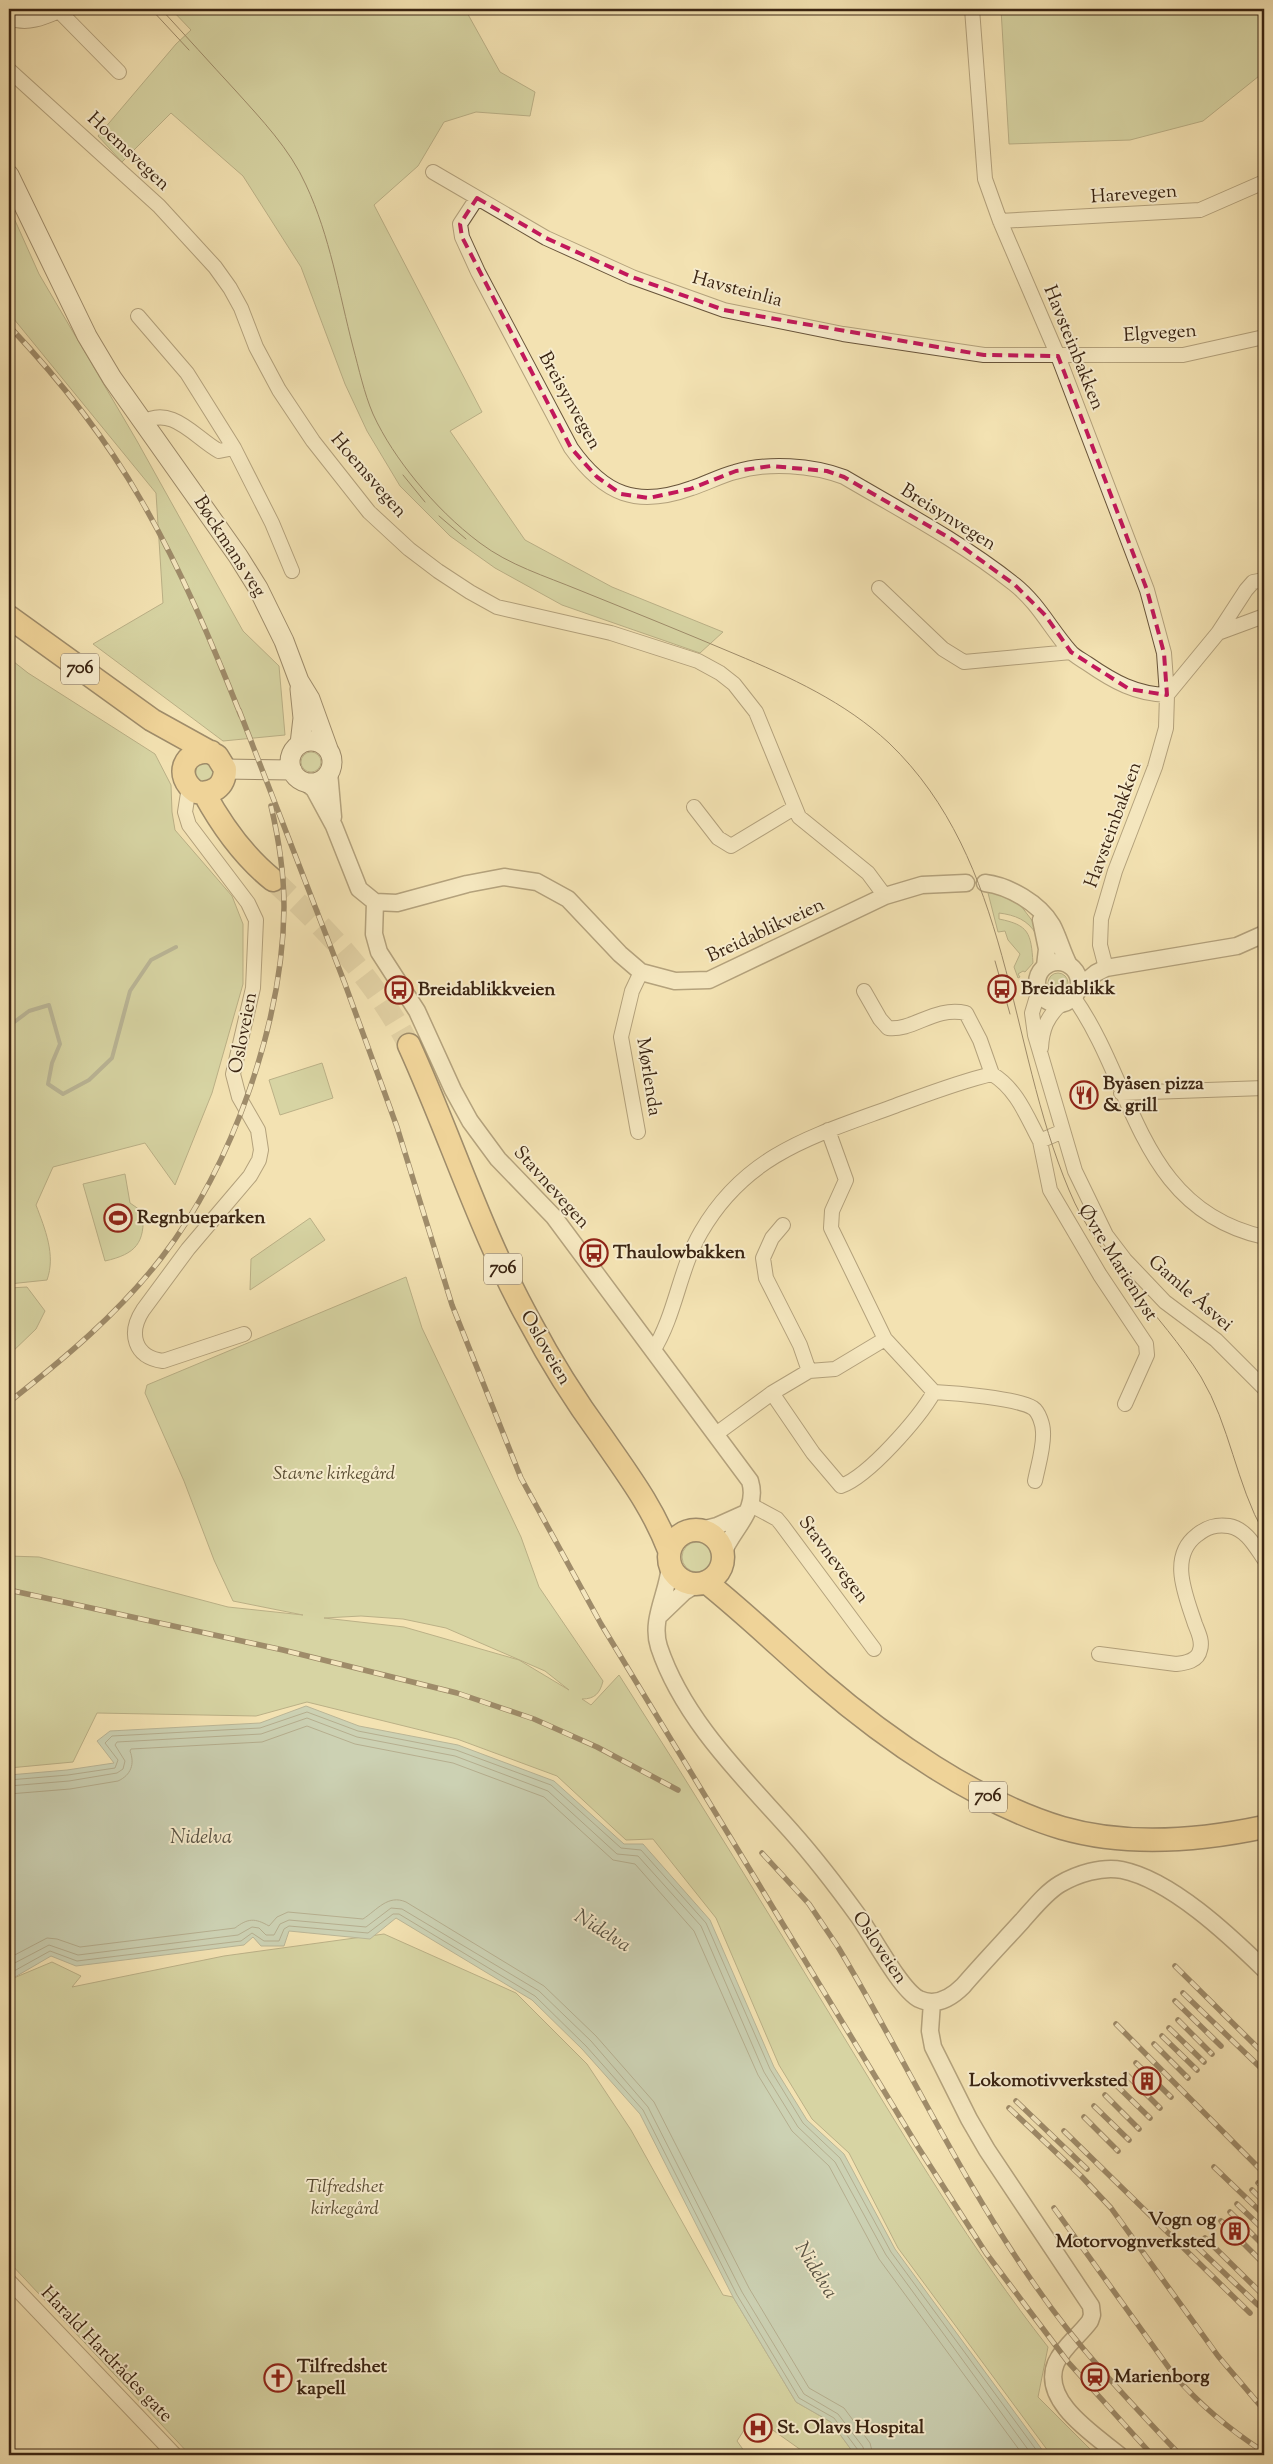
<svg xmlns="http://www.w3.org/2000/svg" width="1273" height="2464" font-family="'Sorts Mill Goudy',serif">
<rect width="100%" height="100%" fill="#f3e2b2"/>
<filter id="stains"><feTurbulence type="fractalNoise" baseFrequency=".004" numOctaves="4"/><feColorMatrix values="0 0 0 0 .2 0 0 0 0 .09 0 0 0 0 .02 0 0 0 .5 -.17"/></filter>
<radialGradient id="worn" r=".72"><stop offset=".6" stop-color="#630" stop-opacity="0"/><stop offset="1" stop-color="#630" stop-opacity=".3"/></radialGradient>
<!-- green -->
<path fill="#b5c490" stroke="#787451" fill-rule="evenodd" d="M 171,9 L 465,9 L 500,72 L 535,92 L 530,116 L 476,112 L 444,122 L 418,166 L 374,205 L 482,412 L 450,431 L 525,540 L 612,587 L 723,632 L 700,653 L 562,605 L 495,568 L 450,536 L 400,486 L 367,431 L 345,384 L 301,267 L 243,176 L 171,113 L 122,162 L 98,136 L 176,44 L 191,30 Z
M 1001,9 L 1264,9 L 1264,72 L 1203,121 L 1130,140 L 1009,144 Z
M 9,207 L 39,274 L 137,441 L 243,631 L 279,666 L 285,735 L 223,741 L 93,644 L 163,603 L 156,493 L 9,313 Z
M 9,658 L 28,673 L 155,754 L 171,785 L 172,812 L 175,830 L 232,896 L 243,924 L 243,984 L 212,1093 L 175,1185 L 145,1143 L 53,1167 L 36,1205 C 45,1229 56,1255 47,1280 L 9,1284 Z
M301 762a10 10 0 1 1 20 0a10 10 0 1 1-20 0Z
M 209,762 L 216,776 L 202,784 L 195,778 L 197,765 Z
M 987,889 L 1018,902 L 1037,927 L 1036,934 C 1028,920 1015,915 999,913 L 999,919 C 1029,925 1031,933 1033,963 L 1025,972 L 1023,971 L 1018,974 L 1020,977 L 1018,978 L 1014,967 L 1020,954 L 1008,940 L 1005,931 L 998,932 Z
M1048 983a10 10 0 1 1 20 0a10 10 0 1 1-20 0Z
M 322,1063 L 333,1098 L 280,1115 L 269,1080 Z
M 125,1174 L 130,1203 L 143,1212 C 145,1243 136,1254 105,1261 L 83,1184 Z
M 310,1218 L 325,1240 L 250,1290 L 251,1259 Z
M 406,1277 L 422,1328 L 521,1537 L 539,1587 L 603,1681 C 600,1693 595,1699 582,1699 L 591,1705 L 619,1675 C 696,1795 771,1917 845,2039 C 909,2144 972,2250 1048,2347 L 1038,2397 L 1096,2455 L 1051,2455 L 898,2248 L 849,2153 L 812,2119 L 779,2065 L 716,1918 L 653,1839 L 626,1840 L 557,1776 L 457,1739 L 307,1702 L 256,1716 L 97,1713 L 73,1762 L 9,1768 L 9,1556 L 39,1557 L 228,1607 L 303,1615 L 233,1601 L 214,1560 L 184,1481 L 145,1393 L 147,1385 ZM 361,1616 L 403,1619 L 446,1628 L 545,1671 L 569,1690 L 519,1660 L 404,1627 L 324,1618 Z
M 27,1287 L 45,1311 L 36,1329 L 9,1355 L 9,1288 Z
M682 1557a15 15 0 1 1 30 0a15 15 0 1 1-30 0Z
M 384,1934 L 516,1993 L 587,2064 L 631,2130 L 723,2295 L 733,2297 L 796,2402 L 831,2422 L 855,2455 L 808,2455 L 753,2416 L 737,2441 L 747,2455 L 190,2455 L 9,2262 L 9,1980 L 52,1962 L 81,1976 L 72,1987 L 224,1956 Z"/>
<!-- water -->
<path fill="#9ebcb4" stroke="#767f73" d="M 306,1706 L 359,1726 L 458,1745 L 554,1781 L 624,1844 L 643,1844 L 710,1920 L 774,2067 L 807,2120 L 844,2154 L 895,2249 L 1046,2455 L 855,2455 L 831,2422 L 796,2402 L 733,2297 L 640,2114 L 582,2049 L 532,2000 L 396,1918 L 370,1939 L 289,1931 L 284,1946 L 261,1946 L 253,1937 L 244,1945 L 76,1966 L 51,1956 L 15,1977 L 9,1977 L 9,1775 L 67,1770 L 114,1763 L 97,1741 L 110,1731 L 260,1723 Z"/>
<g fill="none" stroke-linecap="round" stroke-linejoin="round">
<!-- shore -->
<path stroke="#6c7063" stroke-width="1" d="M 9,1780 L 68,1775 L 115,1768 L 118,1760 L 105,1743 L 112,1736 L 260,1728 L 307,1712 L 358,1731 L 456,1750 L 551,1785 L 621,1848 L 641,1850 L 706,1923 L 770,2069 L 803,2123 L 840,2158 L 891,2252 L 1040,2455
M 9,1786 L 69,1781 L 117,1773 L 123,1769 L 125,1761 L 115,1745 L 117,1742 L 261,1734 L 307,1718 L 357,1737 L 455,1756 L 548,1791 L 617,1854 L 638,1856 L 701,1926 L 764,2072 L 798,2127 L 835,2162 L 886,2255 L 1032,2455
M 9,1794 L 70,1789 L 118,1781 C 131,1775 135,1764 130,1751 L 131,1749 L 262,1742 L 307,1726 L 355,1744 L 453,1763 L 544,1797 L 613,1860 L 635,1864 L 694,1931 L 758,2075 L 792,2131 L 829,2166 L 879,2259 L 1023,2455
M 9,1958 L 47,1938 L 57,1939 L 80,1947 L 235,1928 C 248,1918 255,1918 269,1926 L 277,1917 L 288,1912 L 363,1919 C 377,1910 388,1894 406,1902 L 544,1986 L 596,2036 L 654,2102 L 749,2288 L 809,2388 L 844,2408 L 870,2443 L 873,2455
M 9,1966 L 49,1945 L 78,1955 L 238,1935 L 252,1927 L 259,1928 L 266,1935 L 274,1935 L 280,1924 L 289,1920 L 366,1927 L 391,1908 L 402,1909 L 539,1991 L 591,2041 L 648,2107 L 742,2292 L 804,2394 L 838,2414 L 863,2447 L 865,2455
M 9,1972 L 14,1971 L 50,1951 L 77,1961 L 241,1941 L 252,1933 L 264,1941 L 279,1941 L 284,1929 L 289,1926 L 368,1933 L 393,1914 L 399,1914 L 535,1996 L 586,2046 L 643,2110 L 737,2295 L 799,2398 L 834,2418 L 858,2450 L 859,2455"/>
<!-- stream -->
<path stroke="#767f73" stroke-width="4" d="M 9,1026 L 29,1011 L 49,1005 L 60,1044 L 52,1063 L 48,1084 L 63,1094 L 89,1080 L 112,1058 L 130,991 L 151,960 L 176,947"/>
<!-- trunk-tunnel -->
<path stroke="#cebc92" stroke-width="22" stroke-dasharray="22 11" stroke-linecap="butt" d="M 273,880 C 329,931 373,978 409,1045"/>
<!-- minor casing -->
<g stroke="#68543a" stroke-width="16">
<path id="minor" d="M 57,9 L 119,72
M 972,9 L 985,179 L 1000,221 L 1058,356 L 1147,590 L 1164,653 L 1167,695 L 1166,728 L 1155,767 L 1115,871 L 1101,919 L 1100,945 L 1106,968
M 9,18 C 27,25 43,18 59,11
M 9,70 L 159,206 L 215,267 L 230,288 L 241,308 L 256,347 L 279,390 L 313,441 L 369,512 L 409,549 L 438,571 L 470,592 L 497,607 L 611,633 L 698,661 L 720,673 L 734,684 L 756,712 L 799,817 L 868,873 L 885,896
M 433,172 L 546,238 L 632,277 L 724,310 L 843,334 L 984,355 L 1183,355 L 1264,337
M 477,198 L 460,224 L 462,237 L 478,272 L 571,448 C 604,495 637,508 692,488 C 707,483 720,476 735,472 C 768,462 812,465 844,477 C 902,511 961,542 1014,584 C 1038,603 1050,628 1070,651 C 1074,656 1082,660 1088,664 C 1114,682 1136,694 1167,695 L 1218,633 L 1246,590 L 1253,582 L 1264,580
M 1000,221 L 1200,210 L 1264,182
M 138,316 L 187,373 L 234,448
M 142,423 C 172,404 195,438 219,451 L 234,448 L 272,523 L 292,571
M 879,588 L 943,649 L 964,662 L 1071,652
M 1218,633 L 1264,616
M 189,787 L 185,812 L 189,825 L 248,903 L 256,920 L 253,988 L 233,1074 L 239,1097 L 258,1130 L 261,1150 L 259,1160 L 250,1176 L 188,1249 L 143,1310 C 128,1333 134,1357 163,1361 L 244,1334
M 694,807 L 718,838 L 731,846 L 794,808
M 864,991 L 880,1019 L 888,1028 C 914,1031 934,1006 966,1013 L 980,1040 L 992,1074
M 1038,993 L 1032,1013 L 1035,1035 L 1075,1171 L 1106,1235 L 1125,1260 L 1165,1302 L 1216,1340 L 1264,1388
M 1074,998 C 1135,1084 1138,1209 1264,1237
M 1041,1048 C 1042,1029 1047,1017 1061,1004
M 1121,1093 L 1264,1088
M 828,1130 L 846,1180 L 832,1211 L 831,1228 L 885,1339 L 934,1392 C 954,1393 1017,1398 1033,1408 C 1039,1412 1043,1425 1043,1432 C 1044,1447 1038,1466 1035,1481
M 638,1132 L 621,1037 L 632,991 L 641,972
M 1040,1141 L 1050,1190 L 1100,1275 L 1146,1344 L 1147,1355 L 1125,1404
M 783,1225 L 772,1238 L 763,1258 L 766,1278 L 800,1345 L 809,1371
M 653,1351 C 676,1314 679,1270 701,1232 C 746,1154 813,1136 892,1107 C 925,1095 958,1082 992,1074 C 1017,1089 1027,1117 1040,1141 L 1063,1131
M 772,1393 L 813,1453 L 841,1486 C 869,1476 919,1418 934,1392
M 716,1434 L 772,1393 L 809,1371 L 835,1369 L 885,1339
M 751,1505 L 777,1519 L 782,1525 L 874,1649
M 1099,1654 L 1176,1664 C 1186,1663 1198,1661 1200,1650 C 1203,1641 1198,1632 1195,1624 C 1186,1596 1168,1557 1197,1535 C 1207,1527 1216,1524 1229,1526 C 1246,1529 1255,1546 1264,1559
M 9,2281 L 175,2455"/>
</g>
<!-- tertiary casing -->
<g stroke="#68543a" stroke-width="19">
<path id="tertiary" d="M 329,772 L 333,817
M 305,782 L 314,789 L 334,826 L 359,889 L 375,902 L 397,903 L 467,884 L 504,877 L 537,882 L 568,899 L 620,954 L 641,972 L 675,981 L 709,980 L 885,896 L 922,885 L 966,883
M 985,883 C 1009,886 1039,903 1052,925 C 1059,938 1062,952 1069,965
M 375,902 L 374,934 L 379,952 L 417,1011 L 453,1090 L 470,1121 L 498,1159 L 554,1217 L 750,1481 C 759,1510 733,1528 723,1553
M 1041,920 L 1047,949 L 1045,966
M1037 983a21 21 0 1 1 42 0a21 21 0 1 1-42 0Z
M 1079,987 L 1096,973 L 1106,968 L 1237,946 L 1264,934
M 701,1530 L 717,1526 L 746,1513
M 670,1566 C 668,1593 650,1620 659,1647 C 683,1719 742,1776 791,1831 C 815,1858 838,1888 859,1917 C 873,1937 901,1990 919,1999 C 936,2007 951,1998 963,1986 C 982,1964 1002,1943 1022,1921 C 1033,1909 1045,1893 1060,1884 C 1077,1874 1102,1866 1122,1870 C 1171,1880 1229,1935 1264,1969
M 659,1616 L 684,1592 L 697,1584
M 932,2002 L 930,2031 L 933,2047 L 969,2119 L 987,2150 L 1091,2306 L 1092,2315 L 1090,2321 C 1080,2335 1063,2347 1056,2363 C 1040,2401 1095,2435 1119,2455"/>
</g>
<!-- secondary casing -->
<g stroke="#3a2412" stroke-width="21">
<path id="secondary" d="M 9,175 L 87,336 L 112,378 L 238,556 L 258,588 L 284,641 L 299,681 L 310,699 L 328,749
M 300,689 L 303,718 L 300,744
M290 762a21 21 0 1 1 42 0a21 21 0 1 1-42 0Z
M 225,769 L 292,770"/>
</g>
<!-- trunk casing -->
<g stroke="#3a2412" stroke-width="25">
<path id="trunk" d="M 9,617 L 152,720 L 217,756 L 225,769 C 225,787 212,795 196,792 C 173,776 184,749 211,752
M 204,793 C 222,826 243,856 273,880
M 409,1045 C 451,1137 481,1234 530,1322 C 551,1362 575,1400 602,1437 C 628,1475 652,1506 669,1550
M669 1557a27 27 0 1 1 54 0a27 27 0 1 1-54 0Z
M 706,1582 C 746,1614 782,1649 820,1682 C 886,1739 978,1803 1062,1828 C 1128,1847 1198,1841 1264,1827"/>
</g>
<!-- minor -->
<use href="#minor" stroke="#f7eccd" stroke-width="14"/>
<!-- tertiary -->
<use href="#tertiary" stroke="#f7eccd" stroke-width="16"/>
<!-- secondary -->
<use href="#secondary" stroke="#f7eccd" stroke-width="19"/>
<!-- trunk -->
<use href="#trunk" stroke="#eac179" stroke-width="22"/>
<!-- tram -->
<path stroke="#3a2412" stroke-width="1" d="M 151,9 L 189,50
M 161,9 C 186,36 210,63 235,90 C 261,119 290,149 306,185 C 330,236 339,293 353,347 C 359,369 364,393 373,414 C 384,438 399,460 416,481 C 435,504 456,525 480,543 C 509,565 545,576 579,590 C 631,611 683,632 735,654 C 790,677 845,702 889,743 C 1012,861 1007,1043 1069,1190 C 1098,1261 1161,1312 1201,1377 C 1230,1425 1236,1484 1264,1533
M 403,475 L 425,502
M 439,516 L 466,539
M 995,961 L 1010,1014"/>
<!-- rail casing -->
<g stroke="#3a2412" stroke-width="5.5">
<path id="rail" d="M 9,326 C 59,379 105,437 141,500 C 181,569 212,643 241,716
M 239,710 L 345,984 L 397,1127 L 452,1305 L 521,1478 L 601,1624 L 918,2147 L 986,2253 L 1068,2362 L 1152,2455
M 9,1402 C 65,1358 118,1314 162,1257 C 232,1166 283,1023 284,907 C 284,873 279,840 271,806
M 9,1590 L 283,1650 L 457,1693 L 534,1719 L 597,1747 L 678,1790
M 762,1853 L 809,1904 L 838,1947 C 906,2060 961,2181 1037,2288 C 1079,2349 1130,2402 1180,2455
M 1175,1966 L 1264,2054
M 1183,1993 L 1264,2071
M 1175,2001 L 1221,2046
M 1178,2020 L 1212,2054
M 1116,2024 L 1264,2173
M 1169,2028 L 1204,2062
M 1162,2036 L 1197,2070
M 1154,2044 L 1188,2078
M 1136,2063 L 1171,2097
M 1126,2074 L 1160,2108
M 1115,2084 L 1150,2118
M 1105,2095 L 1139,2129
M 1016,2101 L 1087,2169
M 1094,2106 L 1129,2140
M 1009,2108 L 1081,2176 L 1111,2208 L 1218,2356 L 1264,2410
M 1084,2117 L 1118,2151
M 1064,2131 L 1250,2313
M 1214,2167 L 1264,2215
M 1258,2183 L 1264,2188
M 1252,2190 L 1264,2202
M 1237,2204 L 1264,2230
M 1054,2208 L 1174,2375 C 1201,2406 1230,2430 1264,2452
M 1230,2212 L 1264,2246
M 1221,2221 L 1264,2264
M 1205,2238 L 1264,2296
M 1197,2247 L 1258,2305"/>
</g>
<!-- rail -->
<use href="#rail" stroke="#f7eccd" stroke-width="4" stroke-dasharray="11" stroke-linecap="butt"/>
</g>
<!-- marked area -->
<path d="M0 0H1273V2464H0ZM 477,198 L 546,238 L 632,277 L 724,310 L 984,355 L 1058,356 L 1147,590 L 1164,653 L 1167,695 L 1129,689 L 1071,652 L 1045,615 L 1015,585 L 953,540 L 844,477 L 827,471 L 771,466 L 736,471 L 690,489 L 649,498 L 621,494 L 597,477 L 571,448 L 462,237 L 460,224 Z" fill="#f3e2b2" fill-opacity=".55" fill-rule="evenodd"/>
<path fill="none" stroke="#c2185b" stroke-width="4" stroke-dasharray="10 6" stroke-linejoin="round" d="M 477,198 L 546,238 L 632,277 L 724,310 L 984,355 L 1058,356 L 1147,590 L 1164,653 L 1167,695 L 1129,689 L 1071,652 L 1045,615 L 1015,585 L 953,540 L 844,477 L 827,471 L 771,466 L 736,471 L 690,489 L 649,498 L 621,494 L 597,477 L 571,448 L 462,237 L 460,224 Z"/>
<!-- icons -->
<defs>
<g id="bus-ring" transform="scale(1.4375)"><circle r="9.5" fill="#f7eccd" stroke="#8f2418" stroke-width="1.5"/><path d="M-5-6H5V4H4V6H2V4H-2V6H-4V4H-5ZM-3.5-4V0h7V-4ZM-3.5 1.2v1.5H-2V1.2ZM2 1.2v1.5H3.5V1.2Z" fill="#8f2418"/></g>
<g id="restaurant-ring" transform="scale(1.4375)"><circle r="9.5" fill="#f7eccd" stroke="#8f2418" stroke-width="1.5"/><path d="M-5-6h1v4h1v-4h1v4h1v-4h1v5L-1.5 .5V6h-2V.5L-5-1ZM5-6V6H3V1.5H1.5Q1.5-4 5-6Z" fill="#8f2418"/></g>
<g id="stadium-ring" transform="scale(1.4375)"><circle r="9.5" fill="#f7eccd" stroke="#8f2418" stroke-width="1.5"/><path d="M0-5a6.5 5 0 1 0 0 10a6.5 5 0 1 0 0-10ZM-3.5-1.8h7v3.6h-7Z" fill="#8f2418"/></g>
<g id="building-ring" transform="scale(1.4375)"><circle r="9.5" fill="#f7eccd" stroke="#8f2418" stroke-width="1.5"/><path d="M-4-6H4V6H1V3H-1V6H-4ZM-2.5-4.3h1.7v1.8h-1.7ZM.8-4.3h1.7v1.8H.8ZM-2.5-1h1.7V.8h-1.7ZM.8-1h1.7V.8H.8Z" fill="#8f2418"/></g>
<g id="station-ring" transform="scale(1.4375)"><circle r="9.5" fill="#f7eccd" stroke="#8f2418" stroke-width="1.5"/><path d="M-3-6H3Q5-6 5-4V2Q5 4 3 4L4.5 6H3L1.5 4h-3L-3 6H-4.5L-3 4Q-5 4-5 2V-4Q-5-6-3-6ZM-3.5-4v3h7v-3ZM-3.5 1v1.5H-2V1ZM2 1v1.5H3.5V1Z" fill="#8f2418"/></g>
<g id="church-ring" transform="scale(1.4375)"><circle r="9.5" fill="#f7eccd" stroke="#8f2418" stroke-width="1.5"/><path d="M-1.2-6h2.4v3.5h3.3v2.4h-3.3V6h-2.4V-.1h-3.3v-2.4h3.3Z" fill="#8f2418"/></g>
<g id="hospital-ring" transform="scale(1.4375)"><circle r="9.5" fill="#f7eccd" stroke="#8f2418" stroke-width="1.5"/><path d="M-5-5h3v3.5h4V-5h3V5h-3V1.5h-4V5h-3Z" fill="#8f2418"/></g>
</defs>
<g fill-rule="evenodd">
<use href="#bus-ring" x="1002" y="989"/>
<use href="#bus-ring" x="399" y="990"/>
<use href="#restaurant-ring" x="1084" y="1095"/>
<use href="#stadium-ring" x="118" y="1218"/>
<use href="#bus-ring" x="594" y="1253"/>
<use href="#building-ring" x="1147" y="2081"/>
<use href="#building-ring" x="1235" y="2231"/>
<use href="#station-ring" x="1095" y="2377"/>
<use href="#church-ring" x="278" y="2378"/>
<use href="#hospital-ring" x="758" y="2428"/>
</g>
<g text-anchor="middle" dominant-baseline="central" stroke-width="4" stroke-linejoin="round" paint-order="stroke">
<!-- shield labels -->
<g fill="#f7eccd" stroke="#73604a" stroke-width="1">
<rect x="61" y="653.5" width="38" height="31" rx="4"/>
<rect x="484" y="1253.5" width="38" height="31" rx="4"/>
<rect x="969" y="1781.5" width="38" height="31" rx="4"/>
</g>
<g font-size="18" font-weight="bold" fill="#3a2412">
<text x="80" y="669">706</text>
<text x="503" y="1269">706</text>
<text x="988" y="1797">706</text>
</g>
<!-- street labels -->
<g font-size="19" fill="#3a2412" stroke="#f7eccd">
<text transform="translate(128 152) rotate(43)">Hoemsvegen</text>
<text transform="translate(1134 195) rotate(-4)">Harevegen</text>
<text transform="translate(737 290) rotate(15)">Havsteinlia</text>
<text transform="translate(1160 334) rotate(-4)">Elgvegen</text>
<text transform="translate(1073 348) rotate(68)">Havsteinbakken</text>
<text transform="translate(569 401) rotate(61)">Breisynvegen</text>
<text transform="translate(368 476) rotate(49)">Hoemsvegen</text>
<text transform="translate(948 518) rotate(32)">Breisynvegen</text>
<text transform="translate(229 547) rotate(57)">Bøckmans veg</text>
<text transform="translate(1114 825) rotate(-70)">Havsteinbakken</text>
<text transform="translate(766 931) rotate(-25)">Breidablikveien</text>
<text transform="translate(244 1033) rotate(-79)">Osloveien</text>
<text transform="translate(648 1077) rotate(81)">Mørlenda</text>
<text transform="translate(551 1188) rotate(48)">Stavnevegen</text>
<text transform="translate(1117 1263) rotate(58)">Øvre Marienlyst</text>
<text transform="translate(1190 1294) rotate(41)">Gamle Åsvei</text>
<text transform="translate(545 1348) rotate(60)">Osloveien</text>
<text transform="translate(833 1560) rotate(53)">Stavnevegen</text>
<text transform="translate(879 1948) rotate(56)">Osloveien</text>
<text transform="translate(106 2355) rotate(46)">Harald Hardrådes gate</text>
</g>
<!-- poi labels -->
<g font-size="19" font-weight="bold" fill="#3a2412" stroke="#f7eccd" text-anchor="start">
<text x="1021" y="989">Breidablikk</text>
<text x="418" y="990">Breidablikkveien</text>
<text x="1103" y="1084">Byåsen pizza<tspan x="1103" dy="22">&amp; grill</tspan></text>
<text x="137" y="1218">Regnbueparken</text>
<text x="613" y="1253">Thaulowbakken</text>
<text x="1128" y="2081" text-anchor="end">Lokomotivverksted</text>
<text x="1216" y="2220" text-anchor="end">Vogn og<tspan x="1216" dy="22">Motorvognverksted</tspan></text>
<text x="297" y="2367">Tilfredshet<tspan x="297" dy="22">kapell</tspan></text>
<text x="1114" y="2377">Marienborg</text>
<text x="777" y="2428">St. Olavs Hospital</text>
</g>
<!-- park labels -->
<g font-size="19" font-style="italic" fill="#594c32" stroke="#f7eccd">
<text x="334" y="1474">Stavne kirkegård</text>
<text x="345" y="2187">Tilfredshet<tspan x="345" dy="22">kirkegård</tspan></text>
</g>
<!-- water labels -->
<g font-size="20" font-style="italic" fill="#585243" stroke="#f7eccd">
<text x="201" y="1838">Nidelva</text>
<text transform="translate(602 1932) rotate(32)">Nidelva</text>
<text transform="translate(815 2271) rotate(58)">Nidelva</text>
</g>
</g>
<!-- margin -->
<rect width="1273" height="2464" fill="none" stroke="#f3e2b2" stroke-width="30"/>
<rect x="10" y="10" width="1253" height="2444" fill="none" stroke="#3a2412" stroke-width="2.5"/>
<rect x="15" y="15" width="1243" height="2434" fill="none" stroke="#3a2412"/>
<rect width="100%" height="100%" filter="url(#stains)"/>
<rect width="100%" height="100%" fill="url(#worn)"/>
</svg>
